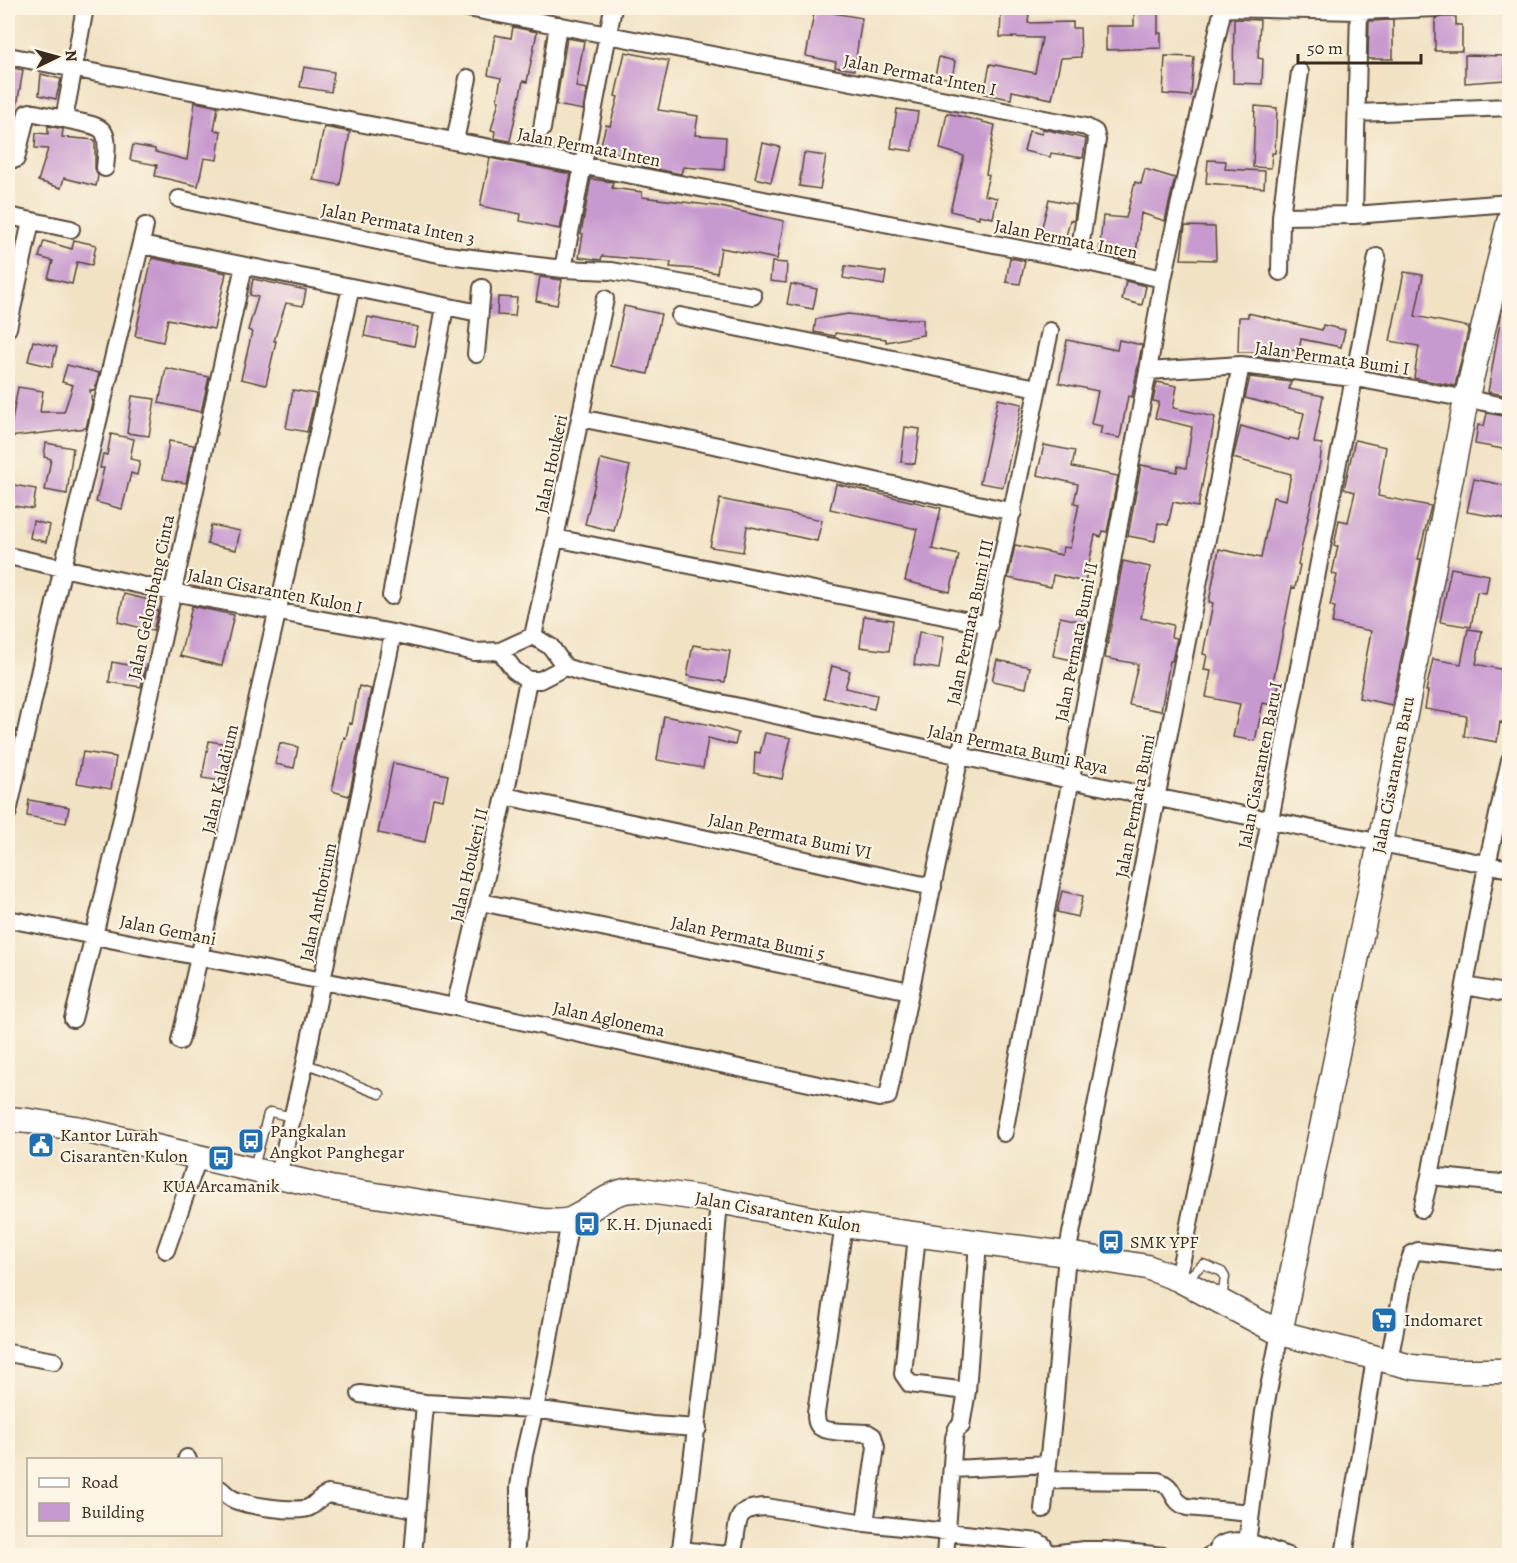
<svg xmlns="http://www.w3.org/2000/svg" width="1517" height="1563" font-family="Alegreya,serif">
<rect width="100%" height="100%" fill="#fcf5e5"/>
<filter id="ink" filterUnits="userSpaceOnUse"><feTurbulence type="fractalNoise" baseFrequency=".0167" numOctaves="2"/><feDisplacementMap in="SourceGraphic" scale="12" xChannelSelector="R" yChannelSelector="G"/><feConvolveMatrix kernelMatrix="1 2 1 2 8 2 1 2 1" color-interpolation-filters="sRGB"/></filter>
<filter id="wash" filterUnits="userSpaceOnUse"><feTurbulence type="fractalNoise" baseFrequency=".008" numOctaves="4" result="noise"/><feDisplacementMap in="SourceGraphic" scale="24" xChannelSelector="R" yChannelSelector="G"/><feGaussianBlur stdDeviation="1.35" result="paint"/><feColorMatrix in="noise" values="0 0 0 0 0 0 0 0 0 0 0 0 0 0 0 0 0 1.4 0 .05"/><feComposite in="paint" operator="in"/></filter>
<g filter="url(#wash)">
<rect width="100%" height="100%" fill="#f1e2c4"/>
<g id="blocks">
<!-- building -->
<path fill="#c79acf" d="M 815,8 L 834,10 L 833,13 L 862,18 L 854,70 L 835,67 L 836,62 L 806,56 Z
M 1158,11 L 1158,33 L 1161,33 L 1161,48 L 1106,50 L 1106,26 L 1134,26 L 1134,12 Z
M 1001,12 L 1029,14 L 1028,23 L 1073,22 L 1073,28 L 1080,28 L 1081,57 L 1061,58 L 1052,99 L 1012,91 L 1011,99 L 984,94 L 990,64 L 1035,73 L 1042,38 L 1000,37 Z
M 1442,17 L 1456,17 L 1456,25 L 1462,25 L 1462,51 L 1435,51 L 1435,19 Z
M 1234,19 L 1260,20 L 1258,58 L 1263,59 L 1262,84 L 1233,83 Z
M 1393,20 L 1393,59 L 1368,59 L 1369,21 Z
M 513,27 L 537,32 L 527,82 L 523,81 L 510,141 L 494,138 L 495,131 L 491,130 L 499,101 L 497,100 L 501,78 L 488,75 L 495,35 L 511,38 Z
M 567,38 L 584,41 L 576,87 L 587,89 L 583,110 L 556,105 Z
M 625,52 L 669,61 L 658,110 L 698,116 L 695,135 L 726,137 L 724,170 L 683,167 L 681,174 L 642,166 L 643,160 L 600,148 L 606,125 L 610,126 L 618,97 L 615,96 Z
M 1465,55 L 1505,56 L 1505,80 L 1465,83 Z
M 1165,56 L 1194,57 L 1191,96 L 1163,94 Z
M 939,57 L 955,61 L 952,79 L 935,76 Z
M 8,67 L 23,70 L 15,118 L 8,118 Z
M 304,67 L 334,72 L 331,92 L 300,87 Z
M 41,74 L 61,79 L 56,99 L 39,95 Z
M 195,102 L 218,107 L 214,130 L 221,131 L 217,160 L 204,158 L 198,186 L 155,176 L 157,165 L 130,160 L 133,145 L 155,149 L 155,152 L 187,160 Z
M 1255,106 L 1277,108 L 1275,153 L 1272,153 L 1271,168 L 1253,167 Z
M 897,109 L 918,112 L 912,151 L 891,148 Z
M 947,113 L 995,125 L 986,174 L 989,175 L 984,195 L 997,198 L 993,218 L 979,215 L 979,218 L 950,211 L 964,156 L 940,149 Z
M 48,126 L 63,129 L 62,137 L 95,140 L 95,168 L 98,176 L 96,186 L 64,178 L 61,188 L 38,181 L 48,149 L 35,148 L 36,133 L 48,134 Z
M 324,127 L 350,132 L 340,185 L 313,180 Z
M 1043,129 L 1086,139 L 1083,158 L 1051,153 L 1050,157 L 1024,151 L 1029,131 L 1042,134 Z
M 763,143 L 780,147 L 771,182 L 755,178 Z
M 804,153 L 826,156 L 820,189 L 799,186 Z
M 490,158 L 571,174 L 560,229 L 520,221 L 521,214 L 480,206 Z
M 1208,160 L 1226,161 L 1225,169 L 1265,171 L 1264,188 L 1206,183 Z
M 1145,169 L 1175,178 L 1165,221 L 1141,213 L 1135,262 L 1099,254 L 1103,216 L 1126,218 L 1135,182 L 1141,184 Z
M 591,179 L 613,182 L 612,188 L 642,192 L 642,197 L 716,206 L 784,221 L 777,259 L 721,248 L 717,273 L 696,269 L 670,267 L 671,262 L 602,256 L 601,260 L 579,257 L 583,234 L 581,233 Z
M 1049,199 L 1076,205 L 1074,221 L 1070,220 L 1065,241 L 1040,235 Z
M 1185,226 L 1215,227 L 1216,260 L 1181,259 Z
M 74,240 L 96,245 L 92,265 L 77,262 L 72,284 L 48,278 L 53,261 L 39,257 L 44,241 L 72,249 Z
M 152,258 L 226,273 L 214,329 L 168,319 L 163,342 L 135,336 Z
M 1010,258 L 1025,261 L 1020,284 L 1006,282 Z
M 772,262 L 787,263 L 786,283 L 770,281 Z
M 845,266 L 886,272 L 884,285 L 843,278 Z
M 1404,272 L 1423,275 L 1415,316 L 1469,327 L 1455,386 L 1414,378 L 1419,346 L 1390,341 Z
M 540,277 L 562,280 L 557,305 L 536,301 Z
M 253,279 L 306,290 L 303,306 L 286,303 L 274,341 L 276,341 L 266,385 L 241,379 L 252,332 L 248,330 L 258,297 L 250,295 Z
M 1126,281 L 1146,286 L 1142,305 L 1122,300 Z
M 791,284 L 817,289 L 813,309 L 787,304 Z
M 498,297 L 517,298 L 515,316 L 497,315 Z
M 624,306 L 661,314 L 648,374 L 611,366 Z
M 1502,310 L 1509,310 L 1509,396 L 1488,392 Z
M 1248,313 L 1322,330 L 1323,325 L 1345,330 L 1341,347 L 1301,339 L 1299,351 L 1281,348 L 1279,359 L 1255,356 L 1256,352 L 1238,352 L 1239,317 L 1248,317 Z
M 848,314 L 887,319 L 923,319 L 923,335 L 886,342 L 886,339 L 835,333 L 835,336 L 814,332 L 816,319 Z
M 368,317 L 418,327 L 414,346 L 364,336 Z
M 1067,340 L 1117,350 L 1119,340 L 1142,345 L 1132,397 L 1128,396 L 1120,438 L 1100,434 L 1102,426 L 1091,424 L 1098,391 L 1059,383 Z
M 33,341 L 57,347 L 52,367 L 28,361 Z
M 67,365 L 99,373 L 95,391 L 90,390 L 92,403 L 86,428 L 9,437 L 18,387 L 43,391 L 40,412 L 64,412 L 73,385 L 62,382 Z
M 166,368 L 209,377 L 201,412 L 159,403 Z
M 1250,377 L 1291,382 L 1289,389 L 1323,396 L 1314,443 L 1322,444 L 1320,462 L 1298,564 L 1300,565 L 1295,588 L 1292,587 L 1273,682 L 1279,683 L 1275,706 L 1263,703 L 1255,741 L 1233,737 L 1240,704 L 1206,697 L 1211,671 L 1204,670 L 1207,655 L 1203,654 L 1213,603 L 1209,602 L 1219,549 L 1261,558 L 1273,497 L 1286,500 L 1291,474 L 1233,458 L 1241,426 L 1289,440 L 1290,438 L 1298,440 L 1304,413 L 1245,398 Z
M 1157,382 L 1177,386 L 1173,408 L 1215,417 L 1198,507 L 1173,502 L 1168,525 L 1158,523 L 1155,541 L 1128,536 L 1141,465 L 1177,472 L 1178,466 L 1186,468 L 1192,427 L 1155,418 L 1159,402 L 1153,401 Z
M 293,390 L 316,394 L 307,432 L 286,428 Z
M 132,396 L 155,399 L 149,436 L 127,433 Z
M 998,399 L 1022,404 L 1003,487 L 980,483 Z
M 1487,413 L 1509,417 L 1509,450 L 1475,444 L 1478,425 L 1484,426 Z
M 905,427 L 920,429 L 915,464 L 901,462 Z
M 111,434 L 134,439 L 130,459 L 140,461 L 137,475 L 131,473 L 122,509 L 96,502 L 104,468 L 100,468 L 103,454 L 107,455 Z
M 1355,440 L 1386,447 L 1378,496 L 1431,506 L 1418,559 L 1421,559 L 1392,705 L 1359,698 L 1371,631 L 1332,623 L 1335,607 L 1330,606 L 1337,575 L 1332,574 L 1338,546 L 1334,546 L 1339,520 L 1348,522 L 1355,492 L 1344,489 Z
M 169,441 L 194,445 L 186,483 L 163,479 Z
M 46,443 L 73,448 L 67,494 L 45,490 L 51,459 L 44,457 Z
M 1044,445 L 1075,451 L 1072,467 L 1118,476 L 1107,532 L 1103,531 L 1101,537 L 1095,535 L 1085,582 L 1053,575 L 1051,587 L 1008,578 L 1015,545 L 1062,555 L 1063,547 L 1070,548 L 1079,504 L 1074,503 L 1078,484 L 1037,475 Z
M 601,459 L 630,466 L 614,531 L 585,524 Z
M 1474,479 L 1509,486 L 1509,519 L 1467,512 Z
M 8,484 L 36,489 L 33,509 L 8,505 Z
M 836,484 L 941,508 L 932,549 L 959,555 L 950,592 L 905,581 L 917,529 L 830,509 Z
M 720,499 L 822,520 L 817,541 L 747,526 L 743,552 L 710,547 Z
M 33,521 L 50,525 L 46,542 L 30,538 Z
M 211,525 L 240,531 L 236,550 L 207,544 Z
M 1123,561 L 1150,567 L 1141,618 L 1173,625 L 1171,637 L 1177,638 L 1172,661 L 1170,661 L 1161,711 L 1129,705 L 1138,664 L 1105,658 Z
M 1451,568 L 1489,575 L 1486,593 L 1477,592 L 1471,627 L 1440,622 Z
M 124,594 L 149,600 L 148,607 L 158,611 L 153,631 L 118,622 Z
M 192,606 L 234,615 L 222,666 L 180,656 Z
M 864,616 L 893,620 L 889,651 L 860,647 Z
M 1060,617 L 1090,623 L 1082,662 L 1053,656 Z
M 1468,629 L 1482,631 L 1476,664 L 1509,671 L 1503,723 L 1500,722 L 1497,742 L 1464,736 L 1467,716 L 1425,709 L 1428,691 L 1426,691 L 1433,659 L 1461,664 Z
M 919,632 L 944,636 L 939,669 L 914,665 Z
M 693,645 L 730,651 L 725,682 L 687,676 Z
M 997,660 L 1030,667 L 1026,688 L 992,681 Z
M 112,662 L 145,668 L 141,687 L 109,682 Z
M 832,666 L 850,671 L 845,688 L 877,695 L 874,709 L 824,698 Z
M 359,686 L 371,689 L 349,796 L 332,791 L 344,737 L 346,738 L 349,723 L 352,724 Z
M 664,716 L 711,725 L 738,733 L 735,745 L 708,738 L 703,768 L 657,760 Z
M 765,733 L 791,738 L 782,779 L 754,773 L 755,752 L 760,753 Z
M 209,741 L 234,745 L 228,782 L 202,778 Z
M 280,743 L 298,747 L 294,768 L 275,764 Z
M 83,752 L 116,757 L 111,789 L 77,783 Z
M 393,763 L 448,775 L 443,800 L 433,798 L 425,842 L 378,833 Z
M 29,800 L 69,807 L 66,823 L 27,816 Z
M 1062,891 L 1083,896 L 1078,917 L 1057,912 Z"/>
</g>
</g>
<g filter="url(#ink)">
<use href="#blocks" fill-opacity="0" stroke="#564637" stroke-width="1.5"/>
<g fill="none" stroke-linecap="round" stroke-linejoin="round">
<!-- lane casing -->
<g stroke="#564637" stroke-width="11">
<path id="lane" d="M 305,1064 C 332,1071 354,1086 380,1094
M 254,1167 L 268,1114 L 271,1112 L 292,1117
M 1184,1281 L 1203,1264 L 1222,1272 L 1225,1277 L 1222,1299"/>
</g>
<!-- street casing -->
<g stroke="#564637" stroke-width="20">
<path id="street" d="M 85,8 L 64,119 C 105,128 110,123 105,168
M 468,8 L 1086,127 L 1095,132 L 1097,140 L 1078,260
M 1508,8 L 1510,8
M 8,56 L 1078,260 L 1163,279
M 1300,72 L 1281,216 L 1354,215 L 1510,203
M 1357,113 L 1510,107
M 542,129 L 558,25
M 455,141 L 468,78
M 16,159 L 27,113 L 30,112 L 64,119
M 179,199 L 439,254 L 563,269 L 611,271 L 753,296
M 1354,215 L 1359,11
M 8,216 L 71,229
M 141,245 L 351,287 L 180,1041
M 563,269 L 613,8
M 1280,272 L 1281,216
M 351,287 L 479,313
M 680,316 L 1037,388
M 8,328 L 31,221
M 476,354 L 482,288
M 1148,371 L 1241,365 L 1361,379 L 1510,407
M 580,418 L 733,449 L 1013,512
M 555,538 L 989,625
M 8,556 L 172,592 L 393,633 L 474,652 L 500,651 L 533,636
M 391,596 L 445,307
M 533,636 L 551,647 L 565,667 L 580,672 L 1070,780 L 1510,869
M 533,636 L 555,538 L 605,299
M 500,651 L 514,670 L 528,680
M 1510,760 L 1487,865 L 1430,1176 L 1510,1184
M 505,796 L 933,887
M 8,812 L 63,567 L 145,226
M 481,902 L 910,991
M 8,919 L 455,1007 L 879,1098 L 888,1096 L 1050,331
M 1465,986 L 1510,994
M 455,1007 L 505,796 L 528,680 L 540,680 L 565,667
M 73,1019 C 137,770 188,517 244,266
M 1004,1133 L 1148,371 L 1163,279 L 1223,8 L 1359,11 L 1437,8
M 278,1177 L 305,1064 L 393,633
M 1422,1209 L 1430,1176
M 917,1235 L 903,1374 L 910,1384 L 967,1391
M 166,1250 L 198,1158
M 1178,1279 L 1270,820 L 1377,257
M 8,1353 L 54,1361
M 1389,1361 L 1406,1271 L 1412,1254 L 1418,1251 L 1505,1261
M 360,1394 L 425,1403
M 187,1458 L 188,1460
M 953,1469 L 1048,1464
M 1046,1480 L 1158,1481 C 1178,1488 1168,1499 1187,1507 L 1251,1513
M 220,1489 C 224,1492 227,1496 231,1498 C 241,1505 300,1514 310,1507 C 317,1503 318,1498 328,1494 L 417,1509
M 1043,1509 L 1053,1419 L 1067,1254 L 1241,365
M 865,1523 L 1038,1542 L 1043,1545 L 1047,1553 L 1051,1554 L 1084,1550 L 1105,1550 L 1164,1556
M 1247,1543 L 1264,1412 L 1280,1333
M 681,1550 L 726,1555 L 733,1550 C 740,1523 731,1508 766,1507 L 865,1523 L 876,1447 L 873,1436 L 868,1433 C 857,1432 827,1433 820,1427 C 816,1423 816,1418 816,1413 L 844,1225
M 413,1556 L 425,1403 L 533,1409 L 652,1425 L 698,1428
M 515,1556 L 519,1516 L 519,1487 L 524,1455 L 543,1373 L 570,1221
M 680,1556 L 708,1335 L 719,1201
M 945,1556 L 954,1438 L 957,1428 L 961,1426 L 967,1391 L 978,1243
M 1209,1556 L 1218,1552 L 1219,1546 C 1240,1533 1267,1550 1288,1556
M 1344,1556 L 1375,1358"/>
</g>
<!-- secondary casing -->
<g stroke="#564637" stroke-width="27">
<path id="secondary" d="M 8,1119 L 29,1121 L 75,1128 L 330,1188 L 543,1221 C 552,1221 564,1223 572,1219 C 597,1208 612,1187 642,1190 L 719,1201 L 844,1225 L 1067,1254 L 1147,1267 L 1178,1279 L 1280,1333 L 1412,1367 L 1450,1371 L 1510,1371
M 1280,1333 L 1380,843 L 1466,400 L 1510,218"/>
</g>
<!-- lane -->
<use href="#lane" stroke="#fff" stroke-width="8"/>
<!-- street -->
<use href="#street" stroke="#fff" stroke-width="16"/>
<!-- secondary -->
<use href="#secondary" stroke="#fff" stroke-width="24"/>
</g>
</g>
<!-- icons -->
<defs>
<g id="bus-square" transform="scale(1.35)"><rect x="-9" y="-9" width="18" height="18" rx="4" fill="#1f6fb2" stroke="#fcf5e5"/><path d="M-5-6H5V4H4V6H2V4H-2V6H-4V4H-5ZM-3.5-4V0h7V-4ZM-3.5 1.2v1.5H-2V1.2ZM2 1.2v1.5H3.5V1.2Z" fill="#fff"/></g>
<g id="civic-square" transform="scale(1.35)"><rect x="-9" y="-9" width="18" height="18" rx="4" fill="#1f6fb2" stroke="#fcf5e5"/><path d="M-.6-6.5H3V-4.5H.6V-3L4-1V1h2V6H-6V1h2V-1L-.6-3ZM-1.2 2.5V6h2.4V2.5Z" fill="#fff"/></g>
<g id="supermarket-square" transform="scale(1.35)"><rect x="-9" y="-9" width="18" height="18" rx="4" fill="#1f6fb2" stroke="#fcf5e5"/><path d="M-6-5.5h2.5l.6 2H6L4.5 2H-2.5L-4.4-4H-6ZM-1.5 3.2a1.3 1.3 0 1 0 .1 0ZM3 3.2a1.3 1.3 0 1 0 .1 0Z" fill="#fff"/></g>
</defs>
<g fill-rule="evenodd">
<use href="#bus-square" x="251" y="1141"/>
<use href="#civic-square" x="41" y="1145"/>
<use href="#bus-square" x="221" y="1158"/>
<use href="#bus-square" x="587" y="1224"/>
<use href="#bus-square" x="1111" y="1242"/>
<use href="#supermarket-square" x="1384" y="1320"/>
</g>
<g text-anchor="middle" dominant-baseline="central" stroke-width="4.5" stroke-linejoin="round" paint-order="stroke">
<!-- street labels -->
<g font-size="18" fill="#3b2a1e" stroke="#fcf5e5">
<text transform="translate(920 75) rotate(11)">Jalan Permata Inten I</text>
<text transform="translate(589 147) rotate(11)">Jalan Permata Inten</text>
<text transform="translate(398 224) rotate(11)">Jalan Permata Inten 3</text>
<text transform="translate(1066 239) rotate(11)">Jalan Permata Inten</text>
<text transform="translate(1332 358) rotate(8)">Jalan Permata Bumi I</text>
<text transform="translate(551 464) rotate(-78)">Jalan Houkeri</text>
<text transform="translate(275 591) rotate(11)">Jalan Cisaranten Kulon I</text>
<text transform="translate(151 597) rotate(-78)">Jalan Gelombang Cinta</text>
<text transform="translate(970 622) rotate(-78)">Jalan Permata Bumi III</text>
<text transform="translate(1076 642) rotate(-79)">Jalan Permata Bumi II</text>
<text transform="translate(1018 749) rotate(12)">Jalan Permata Bumi Raya</text>
<text transform="translate(1260 765) rotate(-79)">Jalan Cisaranten Baru I</text>
<text transform="translate(1393 775) rotate(-79)">Jalan Cisaranten Baru</text>
<text transform="translate(220 779) rotate(-77)">Jalan Kaladium</text>
<text transform="translate(1135 806) rotate(-79)">Jalan Permata Bumi</text>
<text transform="translate(790 836) rotate(12)">Jalan Permata Bumi VI</text>
<text transform="translate(469 865) rotate(-77)">Jalan Houkeri II</text>
<text transform="translate(318 902) rotate(-78)">Jalan Anthorium</text>
<text transform="translate(168 930) rotate(11)">Jalan Gemani</text>
<text transform="translate(748 938) rotate(12)">Jalan Permata Bumi 5</text>
<text transform="translate(609 1019) rotate(12)">Jalan Aglonema</text>
<text transform="translate(778 1212) rotate(10)">Jalan Cisaranten Kulon</text>
</g>
<!-- poi labels -->
<g font-size="18" fill="#3b2a1e" stroke="#fcf5e5" text-anchor="start">
<text x="270" y="1131">Pangkalan<tspan x="270" dy="21">Angkot Panghegar</tspan></text>
<text x="60" y="1135">Kantor Lurah<tspan x="60" dy="21">Cisaranten Kulon</tspan></text>
<text x="221" y="1186" text-anchor="middle">KUA Arcamanik</text>
<text x="606" y="1224">K.H. Djunaedi</text>
<text x="1130" y="1242">SMK YPF</text>
<text x="1404" y="1320">Indomaret</text>
</g>
</g>
<!-- margin -->
<rect width="1517" height="1563" fill="none" stroke="#fcf5e5" stroke-width="30"/>
<!-- legend -->
<rect x="27" y="1458" width="195" height="78" fill="#fcf5e5" stroke="#afa495" stroke-width="1.5"/>
<rect x="39" y="1478" width="30" height="9" fill="#ffffff" stroke="#afa495" stroke-width="1.5"/>
<text x="81" y="1488" font-size="18" fill="#3b2a1e">Road</text>
<rect x="39" y="1503" width="30" height="18" fill="#c79acf" stroke="#afa495" stroke-width="1.5"/>
<text x="81" y="1518" font-size="18" fill="#3b2a1e">Building</text>
<!-- north arrow -->
<g transform="translate(57 57) rotate(85)" stroke="#fcf5e5" stroke-width="4.5" paint-order="stroke">
<path d="M0-4.5L10 22L0 15L-10 22Z" fill="#3b2a1e"/>
<text y="-9" font-size="16" font-weight="bold" text-anchor="middle" fill="#3b2a1e">N</text>
</g>
<!-- scale -->
<path d="M1298 54v9h123v-9" fill="none" stroke="#3b2a1e" stroke-width="3"/>
<text x="1307" y="54" font-size="18" fill="#3b2a1e" stroke="#fcf5e5" stroke-width="4.5" paint-order="stroke">50 m</text>
</svg>
